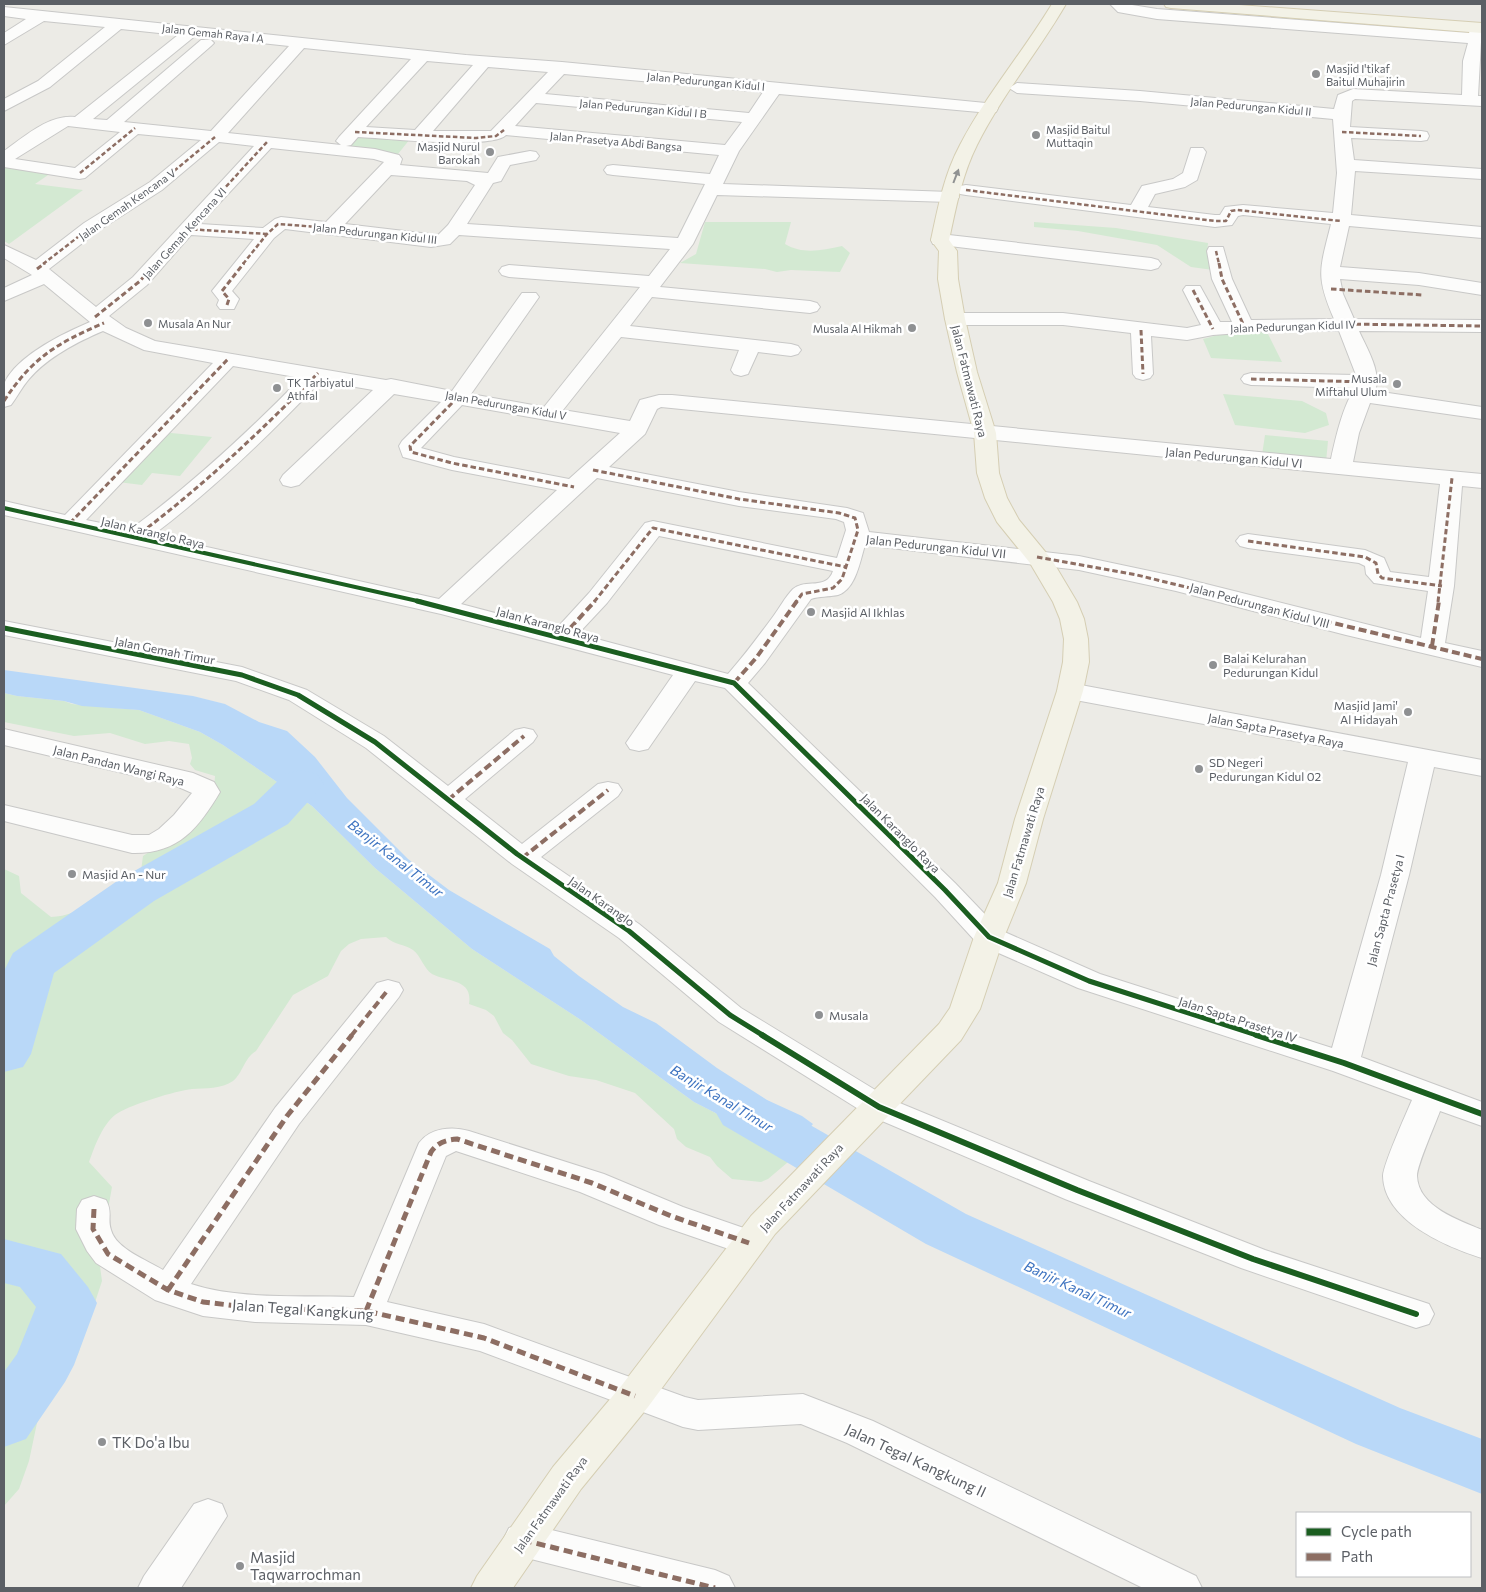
<svg xmlns="http://www.w3.org/2000/svg" width="1486" height="1592" font-family="Commissioner,sans-serif">
<rect width="100%" height="100%" fill="#ecebe6"/>
<!-- green -->
<path fill="#d3e9d2" d="M 355,135 L 410,139 L 398,154 L 342,150 Z
M 4,164 L 51,173 L 35,184 L 83,190 L 9,244 L 4,241 Z
M 705,222 L 791,222 L 785,244 C 804,255 822,250 842,246 L 850,253 L 840,272 L 791,270 L 777,272 L 765,269 L 680,263 L 696,254 Z
M 1034,222 L 1116,228 L 1208,243 L 1207,253 L 1213,270 L 1191,267 L 1157,245 L 1078,231 L 1034,227 Z
M 1277,329 L 1268,334 L 1282,362 L 1211,358 L 1203,339 L 1233,331 Z
M 1223,394 L 1302,401 L 1326,413 L 1329,425 L 1305,433 L 1235,425 Z
M 161,432 L 212,437 L 180,476 L 152,473 L 142,485 L 118,482 Z
M 1265,435 L 1328,441 L 1326,462 L 1262,455 Z
M 4,693 L 17,696 L 64,701 L 72,704 L 139,710 L 200,732 L 223,745 L 312,806 L 375,868 L 472,949 L 581,1020 L 694,1102 L 778,1145 L 792,1149 L 794,1157 L 768,1179 L 761,1182 L 732,1179 L 717,1166 L 710,1157 L 686,1147 L 677,1139 L 674,1129 L 635,1093 L 596,1080 L 569,1076 L 531,1064 L 512,1040 L 503,1033 L 494,1016 L 486,1010 L 469,1004 C 473,979 448,982 432,974 C 424,969 421,956 413,950 C 404,944 394,945 386,937 L 361,939 L 349,944 L 341,951 L 328,976 L 293,995 L 256,1051 C 244,1058 243,1073 233,1081 C 222,1089 205,1088 192,1089 C 175,1091 133,1104 118,1113 C 103,1122 95,1146 89,1162 L 112,1187 L 99,1259 L 102,1281 L 78,1354 L 52,1391 L 37,1423 L 29,1461 L 19,1489 L 4,1506 L 4,869 L 19,876 L 21,893 L 51,917 C 81,916 108,893 133,878 L 141,871 L 143,856 L 169,839 L 213,801 L 215,776 L 195,770 L 190,764 L 192,758 L 189,744 L 169,741 L 145,744 L 110,733 L 74,736 L 4,722 Z"/>
<!-- water -->
<path fill="#b9d8f8" d="M 4,670 L 193,696 L 225,704 L 259,722 L 287,731 L 315,757 L 347,798 L 408,859 L 449,890 L 550,949 L 554,956 L 579,976 L 623,1007 L 656,1023 L 717,1068 L 767,1100 L 802,1116 L 813,1124 L 792,1149 L 778,1145 L 694,1102 L 581,1020 L 472,949 L 375,868 L 312,806 L 223,745 L 200,732 L 139,710 L 82,706 L 64,701 L 17,696 L 4,693 Z"/>
<g fill="none" stroke-linecap="round" stroke-linejoin="round">
<!-- river -->
<path fill="#b9d8f8" fill-rule="evenodd" d="M 301,770 L 317,774 L 324,784 L 288,824 L 154,901 L 54,973 L 31,1054 L 23,1067 L 4,1072 L 4,971 L 13,953 L 120,879 L 254,804 L 285,774 Z
M 742,1092 L 761,1097 L 966,1214 L 1400,1408 L 1482,1439 L 1482,1494 L 1356,1444 L 926,1244 L 723,1125 L 715,1111 L 723,1097 Z
M 4,1239 L 61,1254 L 88,1287 L 97,1303 L 74,1365 L 65,1382 L 26,1439 L 4,1447 L 4,1372 L 17,1354 L 36,1307 L 20,1287 L 4,1283 Z"/>
<!-- minor casing -->
<g stroke="#c8c8c7" stroke-width="2">
<path id="minor" d="M 1110,4 L 1126,4 L 1157,9 L 1469,33 L 1472,24 L 1482,24 L 1478,96 L 1482,96 L 1482,106 L 1355,99 L 1352,101 L 1350,127 L 1421,131 L 1427,132 L 1429,136 L 1427,140 L 1421,141 L 1351,138 L 1354,160 L 1482,169 L 1482,179 L 1355,171 L 1351,215 L 1482,227 L 1482,238 L 1349,226 L 1340,267 L 1419,273 L 1482,283 L 1482,295 L 1419,285 L 1340,279 L 1343,294 L 1354,319 L 1482,320 L 1482,332 L 1359,331 C 1367,349 1382,372 1375,391 L 1482,407 L 1482,419 L 1370,403 L 1359,433 L 1353,462 L 1482,474 L 1482,488 L 1462,486 L 1454,586 L 1445,643 L 1482,651 L 1482,667 L 1346,635 L 1176,591 L 1079,570 L 865,545 C 860,561 856,589 838,595 C 829,597 819,596 811,599 L 765,663 L 748,683 L 955,883 L 1000,930 L 1100,974 L 1332,1048 L 1381,875 L 1408,762 L 1070,699 L 1061,696 L 1057,691 L 1061,686 L 1070,683 L 1482,760 L 1482,776 L 1434,767 L 1409,875 L 1361,1057 L 1482,1102 L 1482,1126 L 1440,1111 C 1435,1125 1417,1165 1417,1176 C 1418,1207 1459,1220 1482,1230 L 1482,1258 C 1447,1247 1384,1221 1383,1176 C 1383,1165 1406,1114 1412,1100 L 1333,1071 L 1078,988 L 978,944 L 935,897 L 725,688 L 695,681 L 648,749 L 639,751 L 630,749 L 626,743 L 673,675 L 441,614 L 4,515 L 4,501 L 65,515 L 213,363 L 144,350 L 103,331 C 77,342 48,357 29,379 C 22,387 17,397 11,405 L 4,407 C 4,400 2,390 4,384 C 16,356 64,333 90,322 L 44,284 L 4,301 L 4,288 L 32,275 L 4,258 L 4,245 L 36,260 L 84,223 L 150,182 L 201,140 L 138,134 L 85,178 L 79,179 L 4,167 L 4,151 C 24,137 49,114 75,117 L 178,35 L 121,29 L 50,87 L 4,111 L 4,99 L 38,81 L 105,27 L 44,21 L 4,45 L 4,33 L 26,19 L 4,16 L 4,7 L 466,55 L 562,62 L 996,104 L 998,108 L 996,112 L 990,113 L 779,94 L 739,151 L 723,184 L 950,192 L 956,193 L 959,197 L 956,201 L 950,202 L 717,195 L 693,244 L 660,287 L 810,301 L 817,303 L 820,307 L 817,311 L 810,313 L 652,297 L 630,326 L 791,344 L 798,346 L 801,350 L 798,354 L 791,356 L 758,352 L 748,374 L 741,376 L 734,374 L 731,370 L 739,350 L 621,337 L 563,410 L 630,421 L 640,400 L 659,395 L 672,395 L 1331,459 C 1336,436 1343,406 1355,388 L 1251,385 L 1244,383 L 1241,379 L 1244,375 L 1251,373 L 1356,375 L 1339,331 L 1266,331 L 1213,335 L 1187,340 L 1151,336 L 1153,374 L 1150,378 L 1143,380 L 1136,378 L 1133,374 L 1131,333 L 1063,325 L 955,325 L 948,323 L 945,319 L 948,315 L 955,313 L 1063,313 L 1187,328 L 1201,325 L 1183,290 L 1186,286 L 1200,286 L 1220,322 L 1232,322 L 1212,279 L 1207,251 L 1209,247 L 1223,247 L 1232,279 L 1251,320 L 1334,319 C 1315,275 1320,269 1331,224 L 1243,215 L 1238,216 L 1232,225 L 1215,227 L 966,195 L 960,194 L 957,190 L 960,186 L 966,185 L 1131,205 L 1142,186 L 1173,179 L 1183,173 L 1191,148 L 1203,148 L 1206,152 L 1197,180 L 1185,187 L 1155,194 L 1148,207 L 1215,215 L 1220,215 L 1225,207 L 1243,205 L 1333,213 L 1337,173 L 1333,119 L 1140,101 L 1017,93 L 1009,88 L 1017,83 L 1140,91 L 1334,109 L 1338,95 L 1353,89 L 1462,95 L 1463,61 L 1468,43 L 1157,19 L 1118,12 ZM 195,36 L 289,46 L 211,131 L 124,122 L 211,46 L 214,43 L 211,40 L 201,40 L 107,120 L 93,119 ZM 304,48 L 411,59 L 339,137 L 336,141 L 341,145 L 228,133 ZM 427,61 L 473,65 L 415,130 L 366,127 ZM 488,67 L 548,72 L 491,131 L 433,131 ZM 564,74 L 763,92 L 749,113 L 545,94 ZM 536,103 L 742,122 L 725,145 L 515,126 ZM 68,126 L 120,132 L 75,168 L 15,159 ZM 506,135 L 719,155 L 710,174 L 613,165 L 607,166 L 604,170 L 607,174 L 613,175 L 705,184 L 678,238 L 467,224 L 493,183 L 501,181 L 510,165 L 536,160 L 539,156 L 536,152 L 530,151 L 498,157 L 488,173 L 400,165 L 402,159 L 399,155 L 375,149 L 346,146 L 351,145 L 358,137 C 383,138 492,150 506,135 ZM 219,142 L 254,146 L 133,277 L 96,307 L 49,269 L 98,231 L 162,190 ZM 271,148 L 374,159 L 384,162 L 326,222 L 281,217 L 275,219 L 263,228 L 200,224 ZM 391,175 L 467,181 L 475,185 L 448,225 L 438,235 L 345,224 ZM 285,229 L 431,247 L 450,244 L 459,235 L 670,249 L 649,276 L 509,265 L 502,267 L 499,271 L 502,275 L 509,277 L 640,287 L 544,407 L 471,394 L 539,297 L 536,293 L 522,293 L 452,391 L 391,379 L 386,380 L 155,341 L 126,328 L 109,316 L 147,285 L 191,235 L 254,239 L 212,291 L 219,300 L 217,305 L 220,309 L 234,309 L 239,299 L 232,291 L 274,238 ZM 233,366 L 301,378 C 248,432 192,484 131,529 L 86,520 ZM 321,381 L 373,390 L 283,475 L 280,480 L 283,485 L 291,487 L 299,485 L 394,394 L 441,402 L 402,441 L 399,446 L 403,457 L 452,470 L 557,490 L 439,599 L 153,535 C 214,489 268,436 321,381 ZM 462,405 L 620,433 L 569,479 L 454,457 L 421,448 ZM 661,407 L 1440,484 L 1429,577 L 1390,572 L 1384,558 L 1365,550 L 1248,534 L 1240,536 L 1236,541 L 1240,546 L 1248,548 L 1359,563 L 1365,566 L 1366,574 L 1374,583 L 1428,591 L 1421,638 L 1178,577 L 1079,556 L 869,532 L 863,513 L 847,508 L 739,492 L 609,467 L 645,434 L 657,409 ZM 597,478 L 739,506 L 836,519 L 844,522 L 846,530 L 837,558 L 653,521 L 645,523 L 589,593 L 556,629 L 461,604 ZM 659,536 L 833,571 C 826,591 806,578 793,589 C 785,597 779,609 772,618 C 758,637 744,656 728,674 L 578,634 L 607,603 Z
M 940,234 L 1151,258 L 1158,260 L 1161,264 L 1158,268 L 1151,270 L 933,244 L 931,240 L 933,236 Z
M 4,621 L 242,667 L 307,690 L 384,736 L 448,786 L 515,730 L 524,728 L 533,730 L 537,736 L 533,742 L 465,799 L 522,844 L 598,784 L 608,782 L 618,784 L 622,790 L 618,796 L 541,857 L 639,924 L 741,1008 L 890,1099 L 1089,1181 L 1265,1250 L 1429,1304 L 1434,1314 L 1429,1324 L 1416,1328 L 1241,1268 L 1065,1199 L 868,1115 L 719,1022 L 619,938 L 512,864 L 366,748 L 289,700 L 236,681 L 4,635 Z
M 4,729 L 193,773 L 214,782 L 220,792 C 198,829 178,854 132,853 L 4,821 L 4,805 L 132,835 L 149,835 L 159,829 L 174,815 L 192,793 L 174,785 L 4,745 Z
M 388,980 L 399,983 L 403,990 L 399,997 L 299,1124 L 191,1284 C 239,1300 303,1295 354,1297 L 419,1143 C 430,1128 452,1126 469,1131 L 604,1174 L 683,1207 L 761,1234 L 766,1243 L 761,1252 L 749,1256 L 659,1225 L 580,1192 L 456,1151 L 446,1156 L 387,1302 L 484,1324 L 685,1397 L 698,1400 L 803,1394 L 873,1421 L 1196,1576 L 1202,1588 L 1143,1588 L 847,1443 L 801,1424 L 698,1430 L 683,1427 L 480,1351 L 366,1325 L 255,1322 L 203,1316 L 155,1300 L 96,1263 L 87,1251 L 76,1229 L 77,1209 L 82,1200 L 94,1196 L 106,1200 C 113,1213 107,1218 111,1230 C 116,1249 147,1260 163,1270 L 275,1108 L 377,983 Z
M 208,1499 L 222,1504 L 227,1516 L 181,1588 L 138,1588 L 144,1576 L 194,1504 Z
M 523,1523 L 715,1570 L 729,1576 L 735,1588 L 646,1588 L 523,1557 L 509,1552 L 503,1540 L 509,1528 Z"/>
</g>
<!-- major casing -->
<g stroke="#d5ceb3" stroke-width="2">
<path id="major" d="M 1052,4 L 1066,4 C 1038,52 1002,95 977,145 C 962,175 956,207 949,240 L 957,251 L 958,279 L 965,319 L 977,372 L 996,433 L 999,473 L 1007,498 L 1019,520 L 1052,560 L 1077,602 L 1084,619 L 1088,639 L 1089,662 L 1083,691 L 1043,819 L 1026,883 L 1004,937 L 980,1009 L 961,1040 L 775,1234 L 648,1407 L 581,1489 L 513,1588 L 471,1588 L 477,1576 L 553,1467 L 622,1385 L 751,1216 L 939,1024 L 950,1008 L 974,937 L 998,883 L 1015,819 L 1057,691 L 1063,662 L 1064,639 L 1060,619 L 1053,602 L 1030,563 L 997,522 L 985,498 L 977,473 L 974,433 L 957,372 L 945,319 L 938,279 L 939,251 L 931,240 C 938,207 944,175 960,145 C 986,95 1023,52 1052,4 Z
M 1164,4 L 1226,4 L 1482,23 L 1482,33 L 1171,8 L 1166,7 Z"/>
</g>
<!-- minor -->
<use href="#minor" fill="#fcfcfb" fill-rule="evenodd"/>
<!-- major -->
<use href="#major" fill="#f3f2e7" fill-rule="evenodd"/>
<!-- quiet-far3 -->
<path stroke="#8d6e63" stroke-width="2.5" stroke-dasharray="4.5 2.5" stroke-linecap="butt" d="M 355,132 L 476,138 L 496,136 L 504,130
M 1342,132 L 1421,136
M 80,173 L 135,128
M 966,190 L 1215,221 L 1226,221 L 1231,211 L 1237,210 L 1341,221
M 186,229 L 267,234
M 1216,251 L 1219,264
M 43,264 L 91,227 L 156,186 L 215,137
M 155,264 L 267,142
M 243,264 L 267,234 L 278,224 L 331,228"/>
<!-- quiet-far2 -->
<path stroke="#8d6e63" stroke-width="3" stroke-dasharray="5.5 3" stroke-linecap="butt" d="M 1219,263 L 1222,279 L 1244,326
M 37,269 L 45,263
M 1331,289 L 1423,295
M 1193,290 L 1213,329
M 227,305 L 229,299 L 222,291 L 244,263
M 95,317 L 140,281 L 156,263
M 1347,324 L 1482,326
M 1141,330 L 1143,374
M 1251,379 L 1368,382
M 458,397 L 410,446 L 411,452 L 452,463 L 574,487
M 4,401 C 32,358 57,343 104,323
M 593,470 L 739,499 L 839,513 L 855,518 L 858,530 L 842,579 L 833,588 L 802,594 L 796,602
M 70,523 L 229,358
M 134,538 C 201,488 260,432 318,373
M 1248,541 L 1365,557 L 1376,563 L 1378,574 L 1382,578 L 1442,586
M 1037,557 L 1137,575 L 1247,602
M 594,602 L 653,528 L 846,567
M 1438,602 L 1452,478"/>
<!-- quiet-far1 -->
<path stroke="#8d6e63" stroke-width="4" stroke-dasharray="8 4" stroke-linecap="butt" d="M 1242,601 L 1482,659
M 562,637 L 595,601
M 1432,646 L 1439,601
M 734,683 L 756,658 L 797,601
M 448,800 L 524,736
M 522,858 L 608,790
M 351,1036 L 388,990"/>
<!-- quiet -->
<path stroke="#8d6e63" stroke-width="5" stroke-dasharray="9 5" stroke-linecap="butt" d="M 94,1209 L 93,1229 L 108,1254 L 168,1290 L 203,1302 L 255,1308 L 366,1311 L 484,1338 L 635,1396
M 168,1290 L 287,1116 L 352,1035
M 366,1311 L 431,1152 C 438,1142 446,1140 457,1139 L 592,1183 L 671,1216 L 749,1243
M 523,1540 L 715,1588"/>
<!-- cycleway-far2 casing -->
<g stroke="#fff" stroke-width="6">
<path id="cycleway-far2" d="M 4,508 L 422,602"/>
</g>
<!-- cycleway-far1 casing -->
<g stroke="#fff" stroke-width="8">
<path id="cycleway-far1" d="M 417,601 L 734,683 L 945,890 L 989,937 L 1089,981 L 1260,1036
M 4,628 L 242,675 L 298,695 L 375,742 L 517,854 L 629,931 L 730,1015 L 764,1036"/>
</g>
<!-- cycleway casing -->
<g stroke="#fff" stroke-width="9">
<path id="cycleway" d="M 762,1035 L 879,1107 L 1077,1190 L 1253,1259 L 1416,1314
M 1256,1035 L 1344,1063 L 1482,1114"/>
</g>
<!-- cycleway-far2 -->
<use href="#cycleway-far2" stroke="#1b5e20" stroke-width="4"/>
<!-- cycleway-far1 -->
<use href="#cycleway-far1" stroke="#1b5e20" stroke-width="5"/>
<!-- cycleway -->
<use href="#cycleway" stroke="#1b5e20" stroke-width="6"/>
</g>
<!-- one-way arrows -->
<defs><path id="oneway-solid" d="M-6-.8H1V-3.2L6.5 0L1 3.2V.8H-6Z" transform="scale(1.25)"/></defs>
<use fill="#909292" href="#oneway-solid" transform="translate(956 176) rotate(-69)"/>
<!-- markers -->
<g fill="#8e9092" stroke="#fff" stroke-width="2">
<circle cx="1316" cy="74" r="5"/>
<circle cx="1036" cy="135" r="5"/>
<circle cx="490" cy="152" r="5"/>
<circle cx="148" cy="323" r="5"/>
<circle cx="912" cy="328" r="5"/>
<circle cx="1397" cy="384" r="5"/>
<circle cx="277" cy="388" r="5"/>
<circle cx="811" cy="612" r="5"/>
<circle cx="1213" cy="665" r="5"/>
<circle cx="1408" cy="712" r="5"/>
<circle cx="1199" cy="769" r="5"/>
<circle cx="72" cy="874" r="5"/>
<circle cx="819" cy="1015" r="5"/>
<circle cx="102" cy="1442" r="5"/>
<circle cx="240" cy="1566" r="5"/>
</g>
<g text-anchor="middle" dominant-baseline="central" stroke-width="5" stroke-linejoin="round" paint-order="stroke">
<!-- far-street labels -->
<g font-size="11" fill="#5b5f65" stroke="#fff">
<text transform="translate(213 33) rotate(6)">Jalan Gemah Raya I A</text>
<text transform="translate(706 81) rotate(5)">Jalan Pedurungan Kidul I</text>
<text transform="translate(1251 106) rotate(5)">Jalan Pedurungan Kidul II</text>
<text transform="translate(643 108) rotate(5)">Jalan Pedurungan Kidul I B</text>
<text transform="translate(616 141) rotate(5)">Jalan Prasetya Abdi Bangsa</text>
<text transform="translate(127 204) rotate(-35)">Jalan Gemah Kencana V</text>
<text transform="translate(184 233) rotate(-48)">Jalan Gemah Kencana VI</text>
<text transform="translate(375 233) rotate(6)">Jalan Pedurungan Kidul III</text>
<text transform="translate(1293 326) rotate(-2)">Jalan Pedurungan Kidul IV</text>
<text transform="translate(506 405) rotate(10)">Jalan Pedurungan Kidul V</text>
</g>
<!-- far-poi labels -->
<g font-size="11" fill="#5b5f65" stroke="#fff" text-anchor="start">
<text x="1326" y="68">Masjid I'tikaf<tspan x="1326" dy="13">Baitul Muhajirin</tspan></text>
<text x="1046" y="129">Masjid Baitul<tspan x="1046" dy="13">Muttaqin</tspan></text>
<text x="480" y="146" text-anchor="end">Masjid Nurul<tspan x="480" dy="13">Barokah</tspan></text>
<text x="158" y="323">Musala An Nur</text>
<text x="902" y="328" text-anchor="end">Musala Al Hikmah</text>
<text x="1387" y="378" text-anchor="end">Musala<tspan x="1387" dy="13">Miftahul Ulum</tspan></text>
<text x="287" y="382">TK Tarbiyatul<tspan x="287" dy="13">Athfal</tspan></text>
</g>
<!-- street labels -->
<g font-size="12" fill="#5b5f65" stroke="#fff">
<text transform="translate(970 381) rotate(76)">Jalan Fatmawati Raya</text>
<text transform="translate(1234 457) rotate(5)">Jalan Pedurungan Kidul VI</text>
<text transform="translate(153 532) rotate(13)">Jalan Karanglo Raya</text>
<text transform="translate(936 546) rotate(6)">Jalan Pedurungan Kidul VII</text>
<text transform="translate(1260 605) rotate(15)">Jalan Pedurungan Kidul VIII</text>
<text transform="translate(548 624) rotate(15)">Jalan Karanglo Raya</text>
<text transform="translate(165 650) rotate(11)">Jalan Gemah Timur</text>
<text transform="translate(1276 730) rotate(11)">Jalan Sapta Prasetya Raya</text>
<text transform="translate(119 765) rotate(14)">Jalan Pandan Wangi Raya</text>
<text transform="translate(901 833) rotate(45)">Jalan Karanglo Raya</text>
<text transform="translate(1023 842) rotate(-73)">Jalan Fatmawati Raya</text>
<text transform="translate(602 901) rotate(35)">Jalan Karanglo</text>
<text transform="translate(1385 910) rotate(-75)">Jalan Sapta Prasetya I</text>
<text transform="translate(1238 1019) rotate(18)">Jalan Sapta Prasetya IV</text>
<text transform="translate(801 1187) rotate(-47)">Jalan Fatmawati Raya</text>
<text transform="translate(550 1504) rotate(-54)">Jalan Fatmawati Raya</text>
</g>
<!-- poi labels -->
<g font-size="12" fill="#5b5f65" stroke="#fff" text-anchor="start">
<text x="821" y="612">Masjid Al Ikhlas</text>
<text x="1223" y="658">Balai Kelurahan<tspan x="1223" dy="14">Pedurungan Kidul</tspan></text>
<text x="1398" y="705" text-anchor="end">Masjid Jami'<tspan x="1398" dy="14">Al Hidayah</tspan></text>
<text x="1209" y="762">SD Negeri<tspan x="1209" dy="14">Pedurungan Kidul 02</tspan></text>
<text x="82" y="874">Masjid An - Nur</text>
<text x="829" y="1015">Musala</text>
</g>
<!-- water labels -->
<g font-size="14" font-style="italic" fill="#3d73c0" stroke="#fff">
<text transform="translate(396 858) rotate(38)">Banjir Kanal Timur</text>
<text transform="translate(722 1098) rotate(31)">Banjir Kanal Timur</text>
<text transform="translate(1078 1289) rotate(25)">Banjir Kanal Timur</text>
</g>
<!-- near-street labels -->
<g font-size="15" fill="#5b5f65" stroke="#fff">
<text transform="translate(303 1309) rotate(4)">Jalan Tegal Kangkung</text>
<text transform="translate(916 1460) rotate(25)">Jalan Tegal Kangkung II</text>
</g>
<!-- near-poi labels -->
<g font-size="15" fill="#5b5f65" stroke="#fff" text-anchor="start">
<text x="112" y="1442">TK Do'a Ibu</text>
<text x="250" y="1557">Masjid<tspan x="250" dy="17">Taqwarrochman</tspan></text>
</g>
</g>
<!-- border -->
<rect width="1486" height="1592" fill="none" stroke="#5b5f65" stroke-width="10"/>
<!-- legend -->
<rect x="1296" y="1512" width="175" height="65" fill="#ffffff" stroke="#bdbfc1"/>
<rect x="1306" y="1528" width="25" height="8" fill="#1b5e20" stroke="#bdbfc1"/>
<text x="1341" y="1537" font-size="15" fill="#5b5f65">Cycle path</text>
<rect x="1306" y="1553" width="25" height="8" fill="#8d6e63" stroke="#bdbfc1"/>
<text x="1341" y="1562" font-size="15" fill="#5b5f65">Path</text>
</svg>
